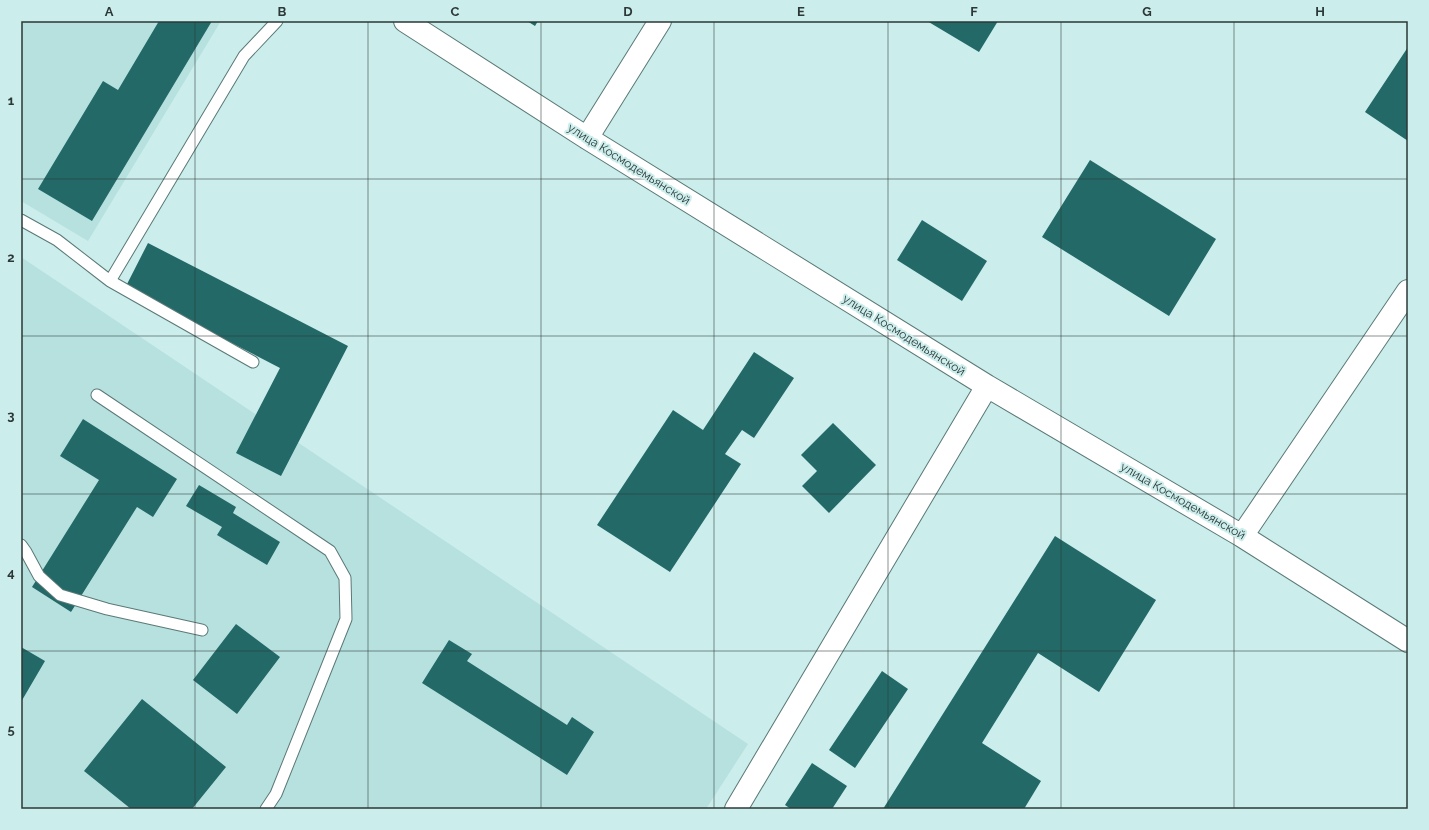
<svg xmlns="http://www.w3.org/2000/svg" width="1429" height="830" font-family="Raleway,sans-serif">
<rect width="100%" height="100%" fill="#cbedeb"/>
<!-- built -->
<path fill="#b7e1df" d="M 21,21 L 221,21 L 88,241 L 21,201 Z
M 21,257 L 748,744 L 706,809 L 21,809 Z"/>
<!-- building -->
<path fill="#236967" d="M 159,21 L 212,21 L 92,221 L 38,189 L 103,81 L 118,90 Z
M 527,21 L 538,21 L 535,26 Z
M 927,21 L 998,21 L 979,52 Z
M 1408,47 L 1408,141 L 1365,112 Z
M 1090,160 L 1216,239 L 1169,316 L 1042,237 Z
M 922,220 L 987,261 L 962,301 L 897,260 Z
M 148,243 L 348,346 L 281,476 L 236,453 L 280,368 L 125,288 Z
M 754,352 L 794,378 L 754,438 L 742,430 L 725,454 L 741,464 L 670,572 L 597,525 L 673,410 L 703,430 Z
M 83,419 L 177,479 L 153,517 L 137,507 L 71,612 L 32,587 L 99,480 L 60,456 Z
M 833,423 L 876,465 L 829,513 L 802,486 L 817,471 L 801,455 Z
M 199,485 L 236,507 L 233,513 L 280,542 L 267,565 L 217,535 L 222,527 L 186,506 Z
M 1055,536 L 1156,600 L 1099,692 L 1038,653 L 982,743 L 1041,781 L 1024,809 L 883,809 Z
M 236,624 L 280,657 L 237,714 L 193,680 Z
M 449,640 L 472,654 L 467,661 L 567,725 L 572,717 L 594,732 L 567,775 L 422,683 Z
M 21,647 L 45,661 L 21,702 Z
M 882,671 L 908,689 L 855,768 L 829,750 Z
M 142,699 L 226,767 L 192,809 L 131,809 L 84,771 Z
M 812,763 L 847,786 L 832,809 L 791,809 L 785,805 Z"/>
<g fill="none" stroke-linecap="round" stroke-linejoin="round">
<!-- service casing -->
<g stroke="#5a7977" stroke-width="13">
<path id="service" d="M 21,220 L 57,240 L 110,281 L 253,362
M 110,281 L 244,56 L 277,21
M 97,395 L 330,551 L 345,578 L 346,619 L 276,794 L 266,809
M 21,545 L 26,552 L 39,576 L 60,595 L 107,609 L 202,630"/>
</g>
<!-- minor casing -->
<g stroke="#5a7977" stroke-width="24">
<path id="minor" d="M 405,21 L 587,138 L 987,386 L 1242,536 L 1408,641
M 587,138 L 660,21
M 1242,536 L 1408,291
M 736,809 L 987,386"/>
</g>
<!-- service -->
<use href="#service" stroke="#fff" stroke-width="11"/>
<!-- minor -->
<use href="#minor" stroke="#fff" stroke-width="22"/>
</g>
<!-- grid -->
<path fill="none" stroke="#2b3837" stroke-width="1" stroke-opacity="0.55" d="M 195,21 L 195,809M 368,21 L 368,809M 541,21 L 541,809M 714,21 L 714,809M 888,21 L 888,809M 1061,21 L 1061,809M 1234,21 L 1234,809M 21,179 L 1408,179M 21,336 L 1408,336M 21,494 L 1408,494M 21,651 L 1408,651"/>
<g text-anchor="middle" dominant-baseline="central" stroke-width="4" stroke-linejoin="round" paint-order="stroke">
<!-- street labels -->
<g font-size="12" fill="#2b3837" stroke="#cbedeb">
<text transform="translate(629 164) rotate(32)">улица Космодемьянской</text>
<text transform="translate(904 335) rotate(32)">улица Космодемьянской</text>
<text transform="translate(1183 501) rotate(30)">улица Космодемьянской</text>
</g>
</g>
<!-- border -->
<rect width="1429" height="830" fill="none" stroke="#cbedeb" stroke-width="44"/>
<rect x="22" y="22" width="1385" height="786" fill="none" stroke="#2b3837" stroke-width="1.5"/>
<g font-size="13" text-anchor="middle" font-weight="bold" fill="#2b3837">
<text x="109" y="16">A</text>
<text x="282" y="16">B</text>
<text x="455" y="16">C</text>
<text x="628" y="16">D</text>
<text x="801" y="16">E</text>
<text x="974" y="16">F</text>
<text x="1147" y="16">G</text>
<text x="1320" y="16">H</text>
<text x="11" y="105">1</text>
<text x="11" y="262">2</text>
<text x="11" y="420">3</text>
<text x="11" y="577">4</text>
<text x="11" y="734">5</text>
</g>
</svg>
